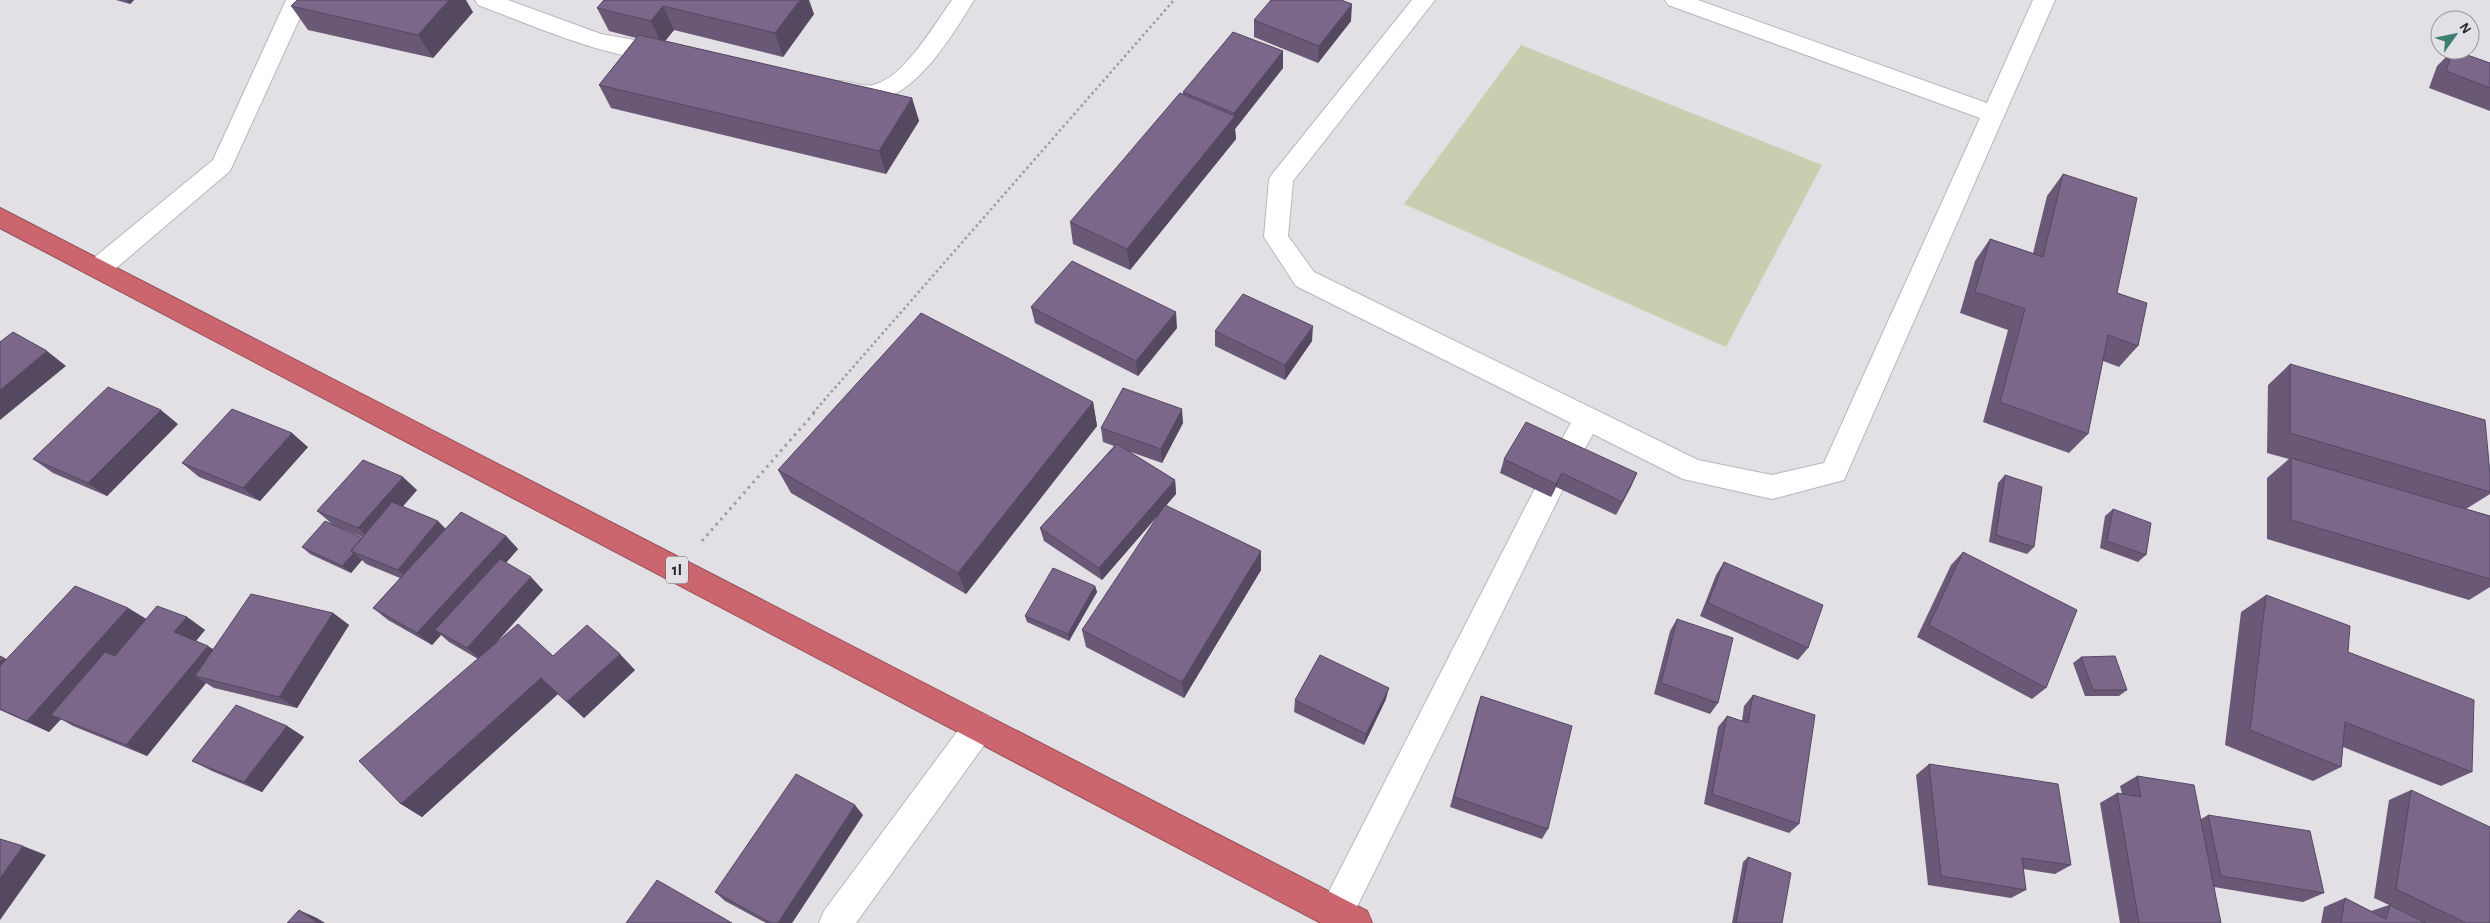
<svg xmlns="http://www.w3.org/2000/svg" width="2490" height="923" font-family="'Alegreya Sans',sans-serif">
<rect width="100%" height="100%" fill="#e2dfe5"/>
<!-- green -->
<path fill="#c9ceb0" d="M 1521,45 L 1822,165 L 1726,347 L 1404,204 Z"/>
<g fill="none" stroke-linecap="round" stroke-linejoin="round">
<!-- minor casing -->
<g stroke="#b9b6bc" stroke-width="2">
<path id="minor" d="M 286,0 L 308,0 L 230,171 L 108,275 L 99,278 L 90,275 L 86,268 L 90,261 L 213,160 Z
M 475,0 L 508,0 L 601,34 L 674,47 L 677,52 L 674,57 C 630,70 522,21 478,5 Z
M 952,0 L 974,0 C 952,36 913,103 865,102 C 855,102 844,96 835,94 L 832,88 L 835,82 C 848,78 859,88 873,85 C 904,78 934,25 952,0 Z
M 1412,0 L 1435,0 L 1293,181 L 1288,236 L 1314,272 L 1698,460 L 1772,475 L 1824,463 L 1980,118 L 1668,5 L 1665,0 L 1698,0 L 1987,103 L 2033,0 L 2055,0 L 1844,480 L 1772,499 L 1683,479 L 1593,434 L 1569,477 L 1349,923 L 1324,923 L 1319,913 L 1324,901 L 1549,461 L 1571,423 L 1296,286 L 1264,237 L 1269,179 L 1273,173 Z
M 979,712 L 990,717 L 994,727 L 990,737 L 856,923 L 819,923 L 824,911 L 968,717 Z"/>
</g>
<!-- highway casing -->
<g stroke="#935158" stroke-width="2">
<path id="highway" d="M 0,208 L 1367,911 L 1372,923 L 1321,923 L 0,228 Z"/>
</g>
<!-- path-far1 -->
<path stroke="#a09da2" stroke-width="2.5" stroke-dasharray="2.5 3" stroke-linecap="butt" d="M 813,413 L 1174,0"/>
<!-- path -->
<path stroke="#a09da2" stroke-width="3" stroke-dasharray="2.5 4.5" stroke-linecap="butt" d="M 702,541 L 815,412"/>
<!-- minor -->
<use href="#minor" fill="#fff" fill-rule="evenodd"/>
<!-- highway -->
<use href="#highway" fill="#cb666f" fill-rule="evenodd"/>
</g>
<!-- wall -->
<path fill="#695977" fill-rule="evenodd" d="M 116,0 L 134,0 L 130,4 Z
M 604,0 L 814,14 L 783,57 L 674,30 L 665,41 L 912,98 L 919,121 L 886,174 L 611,108 L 599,85 L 636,38 L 609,31 L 597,8 Z
M 291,6 L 473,12 L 433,58 L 308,30 Z
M 1254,20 L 1351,21 L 1318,63 L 1254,37 Z
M 2453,50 L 2490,63 L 2490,111 L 2429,88 L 2437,66 Z
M 1283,51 L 1283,68 L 1235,129 L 1236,139 L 1130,270 L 1073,244 L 1070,222 L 1183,94 L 1183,92 Z
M 2063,174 L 2117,293 L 2138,346 L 2119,367 L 2103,361 L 2088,434 L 2069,453 L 1983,422 L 2008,330 L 1960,313 L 1975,261 L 1990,239 L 2033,253 L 2047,196 Z
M 1031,307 L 1177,328 L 1138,376 L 1035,323 Z
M 1215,331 L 1312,341 L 1285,380 L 1215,346 Z
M 2290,364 L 2490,474 L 2490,494 L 2466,509 L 2490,516 L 2490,587 L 2469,600 L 2267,539 L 2267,478 L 2289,459 L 2267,453 L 2268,385 Z
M 1093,402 L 1097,426 L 966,594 L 791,493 L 778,470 Z
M 1183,423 L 1162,463 L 1128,451 L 1175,480 L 1176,494 L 1166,505 L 1261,570 L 1184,698 L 1086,647 L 1082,630 L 1162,511 L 1102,580 L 1044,541 L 1040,528 L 1114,446 L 1103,442 L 1101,428 Z
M 178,424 L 107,496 L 53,473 L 33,459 Z
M 308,447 L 260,501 L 199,477 L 182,463 Z
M 1504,459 L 1637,473 L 1616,515 L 1556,487 L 1551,497 L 1500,473 Z
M 2005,475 L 2034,547 L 2027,554 L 1989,542 L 1998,483 Z
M 417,490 L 403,506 L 446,529 L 506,536 L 518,549 L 506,563 L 543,590 L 495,644 L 553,656 L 635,670 L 584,718 L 558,694 L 422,817 L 401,804 L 478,659 L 449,642 L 441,635 L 432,645 L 388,620 L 373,608 L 400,578 L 366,564 L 362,560 L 351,573 L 310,554 L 302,547 L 332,524 L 317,511 ZM 333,525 L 362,537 L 362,538 Z
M 2113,509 L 2146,555 L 2138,562 L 2100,548 L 2105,516 Z
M 1963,552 L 2046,688 L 2032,699 L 1917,637 L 1951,565 Z
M 1724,562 L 1808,648 L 1798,660 L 1700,616 L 1716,575 Z
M 1095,586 L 1097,592 L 1069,641 L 1027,622 L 1025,616 Z
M 2266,595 L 2348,652 L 2472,772 L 2441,786 L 2343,747 L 2341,767 L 2313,781 L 2225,745 L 2241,612 Z
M 128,608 L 146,619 L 187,617 L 205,630 L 196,641 L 213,649 L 333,613 L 349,625 L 297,708 L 214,688 L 206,683 L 147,756 L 73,726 L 61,719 L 49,732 L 0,710 L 0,656 L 6,659 Z
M 1677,619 L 1718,703 L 1710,714 L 1654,694 L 1670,631 Z
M 2081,657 L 2127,690 L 2119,696 L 2085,696 L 2073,663 Z
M 1753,695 L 1799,824 L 1789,833 L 1704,804 L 1718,727 L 1727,716 L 1742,721 L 1744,706 Z
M 1481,696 L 1548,829 L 1542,839 L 1450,807 L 1477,707 Z
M 1386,699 L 1364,745 L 1294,712 L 1295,700 Z
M 287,726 L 304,737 L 262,792 L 212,771 L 192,761 Z
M 1929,764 L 2071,865 L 2055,874 L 2023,869 L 2026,890 L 2011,898 L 1928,885 L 1916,775 Z
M 2137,776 L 2201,819 L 2208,815 L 2324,893 L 2303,902 L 2214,887 L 2221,923 L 2120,923 L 2100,803 L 2117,793 L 2122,794 L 2120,786 Z
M 2411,790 L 2490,923 L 2321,923 L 2324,907 L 2345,898 L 2371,911 L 2389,905 L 2374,898 L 2389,800 Z
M 863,815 L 792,923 L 766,923 L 725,901 L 715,892 Z
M 1748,857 L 1782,923 L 1732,923 L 1743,862 Z"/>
<!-- shaded-wall -->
<path fill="#554861" d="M 127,0 L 134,0 L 130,4 Z
M 449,0 L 466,0 L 473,12 L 433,58 L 418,35 Z
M 800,0 L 809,0 L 814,14 L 783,57 L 775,33 Z
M 1352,4 L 1351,21 L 1318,63 L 1319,46 Z
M 663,6 L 674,30 L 662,45 L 651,21 Z
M 1283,51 L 1283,68 L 1235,129 L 1236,139 L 1130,270 L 1127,249 L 1234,117 L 1234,113 Z
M 912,98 L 919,121 L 886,174 L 879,151 Z
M 1176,312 L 1177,328 L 1138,376 L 1136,361 Z
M 1313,326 L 1312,341 L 1285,380 L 1285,365 Z
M 47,351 L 66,366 L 0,420 L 0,390 Z
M 1093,402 L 1097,426 L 966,594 L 958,573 Z
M 1182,409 L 1183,423 L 1162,463 L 1161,449 Z
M 161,410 L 178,424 L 107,496 L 88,483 Z
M 292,433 L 308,447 L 260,501 L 243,488 Z
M 1562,473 L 1556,487 L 1551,497 L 1556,484 Z
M 1637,473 L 1631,487 L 1616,515 L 1622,502 Z
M 403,477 L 417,490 L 373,541 L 358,528 Z
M 1175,480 L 1176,494 L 1102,580 L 1099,568 Z
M 438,521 L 452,535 L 413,583 L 398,570 Z
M 506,536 L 518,549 L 442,634 L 435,630 L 441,635 L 432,645 L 417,633 Z
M 1261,551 L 1261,570 L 1184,698 L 1182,682 Z
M 354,553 L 362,560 L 351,573 L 342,566 Z
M 531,577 L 543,590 L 481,660 L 467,648 Z
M 1095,586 L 1097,592 L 1069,641 L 1068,634 Z
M 128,608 L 148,620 L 61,719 L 51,715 L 61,719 L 49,732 L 27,721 Z
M 333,613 L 349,625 L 297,708 L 279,697 Z
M 187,617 L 205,630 L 193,644 L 174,632 Z
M 208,646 L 226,658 L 195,676 L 206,683 L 147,756 L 126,745 Z
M 620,654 L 635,670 L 584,718 L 567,702 Z
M 4,658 L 15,664 L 0,682 L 0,662 Z
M 541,678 L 558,694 L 422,817 L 401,804 Z
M 1389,688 L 1386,699 L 1364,745 L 1366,734 Z
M 287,726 L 304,737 L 262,792 L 244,782 Z
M 855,805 L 863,815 L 792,923 L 778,923 Z
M 23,846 L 46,855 L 0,920 L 0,878 Z
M 299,910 L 317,918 L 325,923 L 318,923 Z"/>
<!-- building -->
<path fill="#7a678a" stroke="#554861" d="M 297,0 L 449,0 L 418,35 L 291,6 Z
M 604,0 L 800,0 L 775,33 L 663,6 L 651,21 L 597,8 Z
M 1271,0 L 1341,0 L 1352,4 L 1319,46 L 1254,20 Z
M 1233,32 L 1283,51 L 1234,113 L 1183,92 Z
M 639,35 L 912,98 L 879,151 L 599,85 Z
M 2453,50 L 2490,63 L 2490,88 L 2446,71 Z
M 1180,93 L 1235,116 L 1127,249 L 1070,222 Z
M 2063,174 L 2137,198 L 2117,293 L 2147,303 L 2138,346 L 2108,335 L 2088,434 L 2000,402 L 2025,309 L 1975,292 L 1990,239 L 2043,257 Z
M 1072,261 L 1176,312 L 1136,361 L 1031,307 Z
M 1243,294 L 1313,326 L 1285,365 L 1215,331 Z
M 921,313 L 1093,402 L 958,573 L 778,470 Z
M 13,332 L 47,351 L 0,390 L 0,342 Z
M 2290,364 L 2485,420 L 2490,474 L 2490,492 L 2290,433 Z
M 108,387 L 161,410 L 88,483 L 33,459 Z
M 1123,388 L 1182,409 L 1161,449 L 1101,428 Z
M 232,409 L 292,433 L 243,488 L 182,463 Z
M 1526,422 L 1637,473 L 1622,502 L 1562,473 L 1556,484 L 1504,459 Z
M 1117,444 L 1175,480 L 1099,568 L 1040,528 Z
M 2291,458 L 2490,516 L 2490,579 L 2291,520 Z
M 363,460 L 403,477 L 358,528 L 317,511 Z
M 2005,475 L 2042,487 L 2034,547 L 1996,535 Z
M 392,502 L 438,521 L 398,570 L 351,551 Z
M 1165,505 L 1261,551 L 1182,682 L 1082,630 Z
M 2113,509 L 2151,523 L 2146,555 L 2107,541 Z
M 461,512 L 506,536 L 417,633 L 373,608 Z
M 325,521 L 362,538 L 351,551 L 354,553 L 342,566 L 302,547 Z
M 1963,552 L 2077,610 L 2046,688 L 1929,625 Z
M 500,559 L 531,577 L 467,648 L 435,630 Z
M 1724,562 L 1823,605 L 1808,648 L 1708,603 Z
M 1053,568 L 1095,586 L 1068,634 L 1025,616 Z
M 75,586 L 128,608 L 27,721 L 0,709 L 0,666 Z
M 251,594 L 333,613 L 279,697 L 195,676 Z
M 2266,595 L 2350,626 L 2348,652 L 2474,700 L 2472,772 L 2345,722 L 2341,767 L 2250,730 Z
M 157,606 L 187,617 L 174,632 L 208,646 L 126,745 L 51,715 L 105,652 L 115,656 Z
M 1677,619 L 1733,638 L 1718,703 L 1661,683 Z
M 518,624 L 553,656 L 587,625 L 620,654 L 567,702 L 541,678 L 401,804 L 359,761 Z
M 1320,655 L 1389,688 L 1366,734 L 1295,700 Z
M 0,656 L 4,658 L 0,662 Z
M 2115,656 L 2127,690 L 2093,690 L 2081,657 Z
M 1753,695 L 1815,715 L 1799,824 L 1712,794 L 1727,716 L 1748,723 Z
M 1481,696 L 1572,726 L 1548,829 L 1454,797 Z
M 236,705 L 287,726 L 244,782 L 192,761 Z
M 1929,764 L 2058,784 L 2071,865 L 2022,858 L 2026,890 L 1941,876 Z
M 796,774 L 855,805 L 778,923 L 771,923 L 715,892 Z
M 2137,776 L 2194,785 L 2221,923 L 2139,923 L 2117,793 L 2141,797 Z
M 2411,790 L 2490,827 L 2490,923 L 2466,923 L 2396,889 Z
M 2208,815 L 2310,831 L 2324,893 L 2221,876 Z
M 0,839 L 23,846 L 0,878 Z
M 1748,857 L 1791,873 L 1782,923 L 1736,923 Z
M 657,880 L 732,923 L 626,923 Z
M 2345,898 L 2386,919 L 2390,905 L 2426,923 L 2341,923 Z
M 299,910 L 318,923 L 287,923 Z"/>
<g text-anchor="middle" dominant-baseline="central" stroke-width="5" stroke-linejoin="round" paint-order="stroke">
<!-- shield labels -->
<rect fill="#e2dfe5" stroke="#626064" stroke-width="1" x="666" y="556.5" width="22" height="27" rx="4"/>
<g font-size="16" font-weight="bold" fill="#2b292c">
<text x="677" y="570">1I</text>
</g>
</g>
<!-- north arrow -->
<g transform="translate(2455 35) rotate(57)"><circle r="24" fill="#e2dfe5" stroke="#99969b"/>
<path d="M0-4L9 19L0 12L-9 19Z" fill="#3c7f72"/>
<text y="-8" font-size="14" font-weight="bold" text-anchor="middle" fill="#2b292c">N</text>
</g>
</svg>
